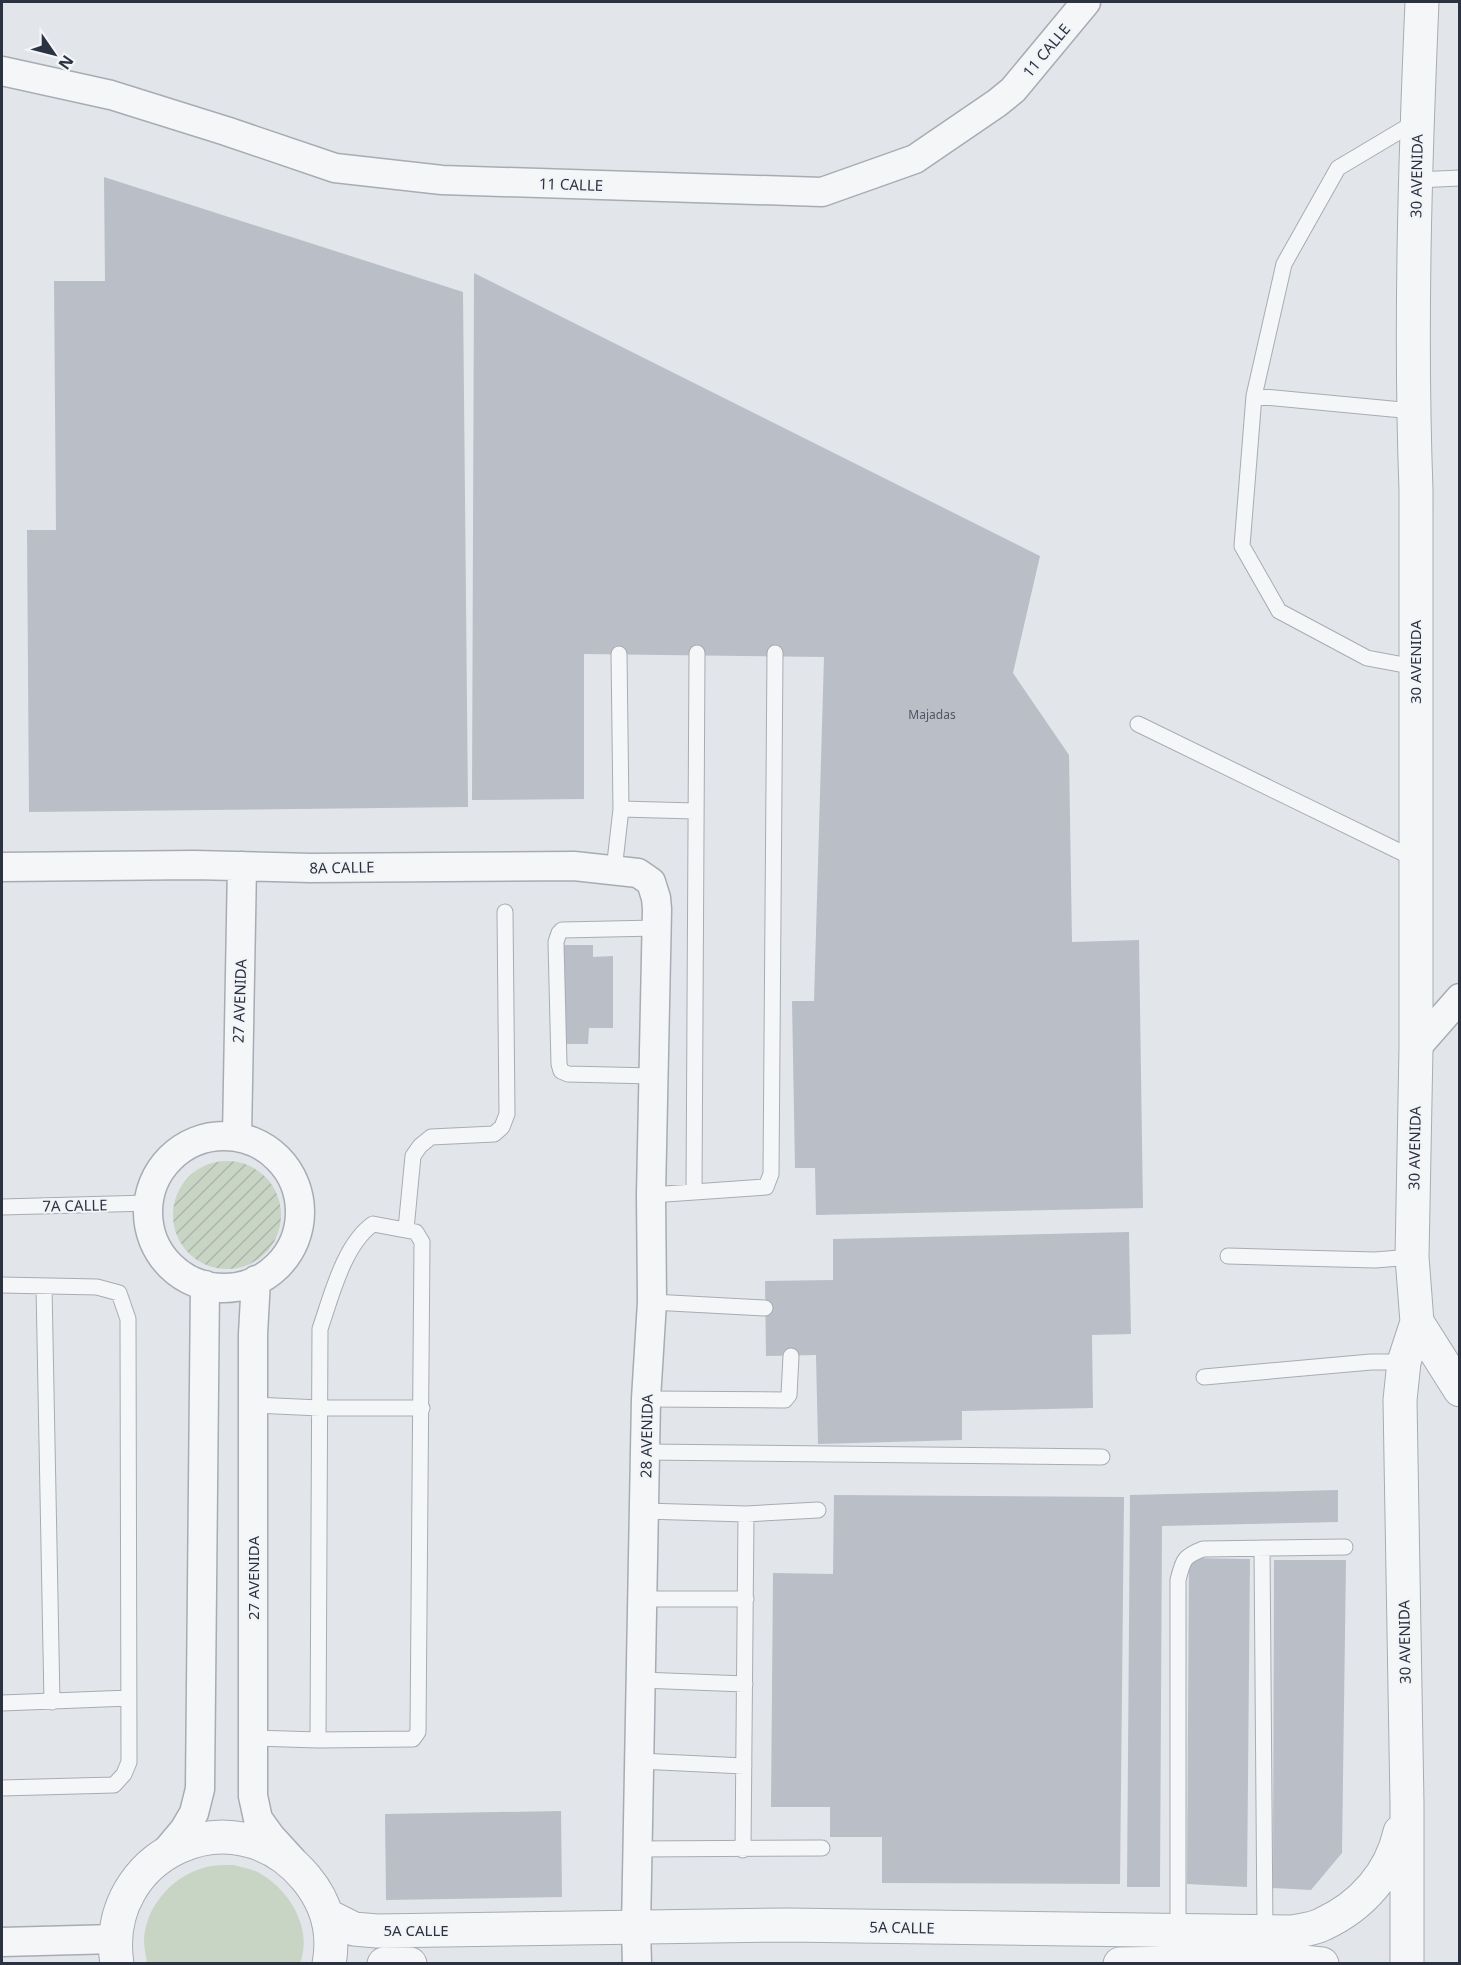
<svg xmlns="http://www.w3.org/2000/svg" width="1461" height="1965" font-family="'Noto Sans',sans-serif">
<defs>
<pattern id="garden-furrows" width="10" height="10" patternUnits="userSpaceOnUse" patternTransform="scale(1.5)"><rect width="10" height="10" fill="#c8d4c4"/><path d="M-1 1l2-2M0 10L10 0M9 11l2-2" fill="none" stroke="#acb6aa"/></pattern>
</defs>
<rect width="100%" height="100%" fill="#e2e5ea"/>
<!-- grass -->
<path fill="#c8d4c4" d="M 234,1865 C 243,1868 254,1869 261,1874 C 290,1891 313,1929 300,1963 L 147,1963 C 146,1956 144,1948 144,1940 C 146,1905 173,1876 206,1867 C 215,1865 225,1865 234,1865 Z"/>
<!-- garden -->
<path fill="url(#garden-furrows)" d="M173 1215a54 54 0 1 1 108 0a54 54 0 1 1-108 0Z"/>
<!-- building -->
<path fill="#babec7" d="M 104,177 L 463,292 L 468,807 L 29,812 L 27,530 L 56,530 L 54,281 L 105,281 Z
M 474,273 L 1040,556 L 1013,673 L 1069,755 L 1072,942 L 1139,940 L 1143,1208 L 816,1215 L 815,1168 L 795,1168 L 792,1001 L 814,1001 L 824,657 L 584,654 L 584,799 L 472,800 Z
M 563,945 L 593,945 L 593,957 L 613,956 L 613,1028 L 589,1028 L 588,1044 L 563,1044 Z
M 1129,1232 L 1131,1334 L 1092,1335 L 1093,1408 L 962,1411 L 962,1440 L 818,1444 L 816,1355 L 766,1356 L 765,1281 L 833,1280 L 833,1239 Z
M 1338,1490 L 1338,1522 L 1162,1526 L 1160,1887 L 1127,1887 L 1130,1495 Z
M 834,1495 L 1124,1497 L 1120,1884 L 882,1883 L 882,1837 L 830,1837 L 830,1807 L 771,1807 L 773,1573 L 833,1574 Z
M 1189,1558 L 1250,1559 L 1247,1887 L 1187,1884 Z
M 1274,1560 L 1346,1560 L 1342,1853 L 1311,1890 L 1273,1888 Z
M 561,1811 L 562,1897 L 386,1900 L 385,1814 Z"/>
<g fill="none" stroke-linecap="round" stroke-linejoin="round">
<!-- service casing -->
<g stroke="#a7acb4" stroke-width="17">
<path id="service" d="M 1416,180 L 1460,178
M 1254,396 L 1413,411
M 1415,667 L 1367,658 L 1279,611 L 1242,546 L 1254,396 L 1284,264 L 1338,168 L 1417,121
M 1138,724 L 1415,859
M 621,809 L 695,811
M 614,870 L 621,809 L 619,654
M 653,1076 L 568,1074 L 561,1071 L 559,1064 L 556,942 L 559,933 L 562,930 L 656,928
M 694,1192 L 697,653
M 651,1195 L 766,1187 L 771,1174 L 775,653
M 2,1207 L 149,1203
M 373,1224 L 416,1232 L 422,1242 L 418,1732 L 413,1739 L 318,1740 L 320,1329 C 331,1297 344,1244 373,1224 Z
M 406,1229 L 413,1156 L 420,1146 L 431,1137 L 494,1134 L 502,1127 L 507,1114 L 505,912
M 1228,1256 L 1375,1260 L 1412,1257
M 2,1285 L 97,1287 L 119,1293 L 128,1319 L 129,1762 L 124,1774 L 114,1785 L 2,1788
M 44,1286 L 52,1702
M 652,1302 L 765,1308
M 1204,1377 L 1371,1362 L 1404,1362
M 646,1399 L 785,1400 L 789,1395 L 791,1356
M 253,1405 L 320,1408 L 422,1408
M 645,1452 L 1102,1457
M 644,1511 L 746,1514 L 818,1510
M 1262,1548 L 1265,1932
M 642,1599 L 746,1599
M 641,1680 L 745,1684
M 2,1703 L 129,1698
M 253,1738 L 318,1740
M 639,1761 L 744,1766
M 637,1849 L 822,1848
M 743,1850 L 746,1514
M 1178,1930 L 1178,1580 C 1183,1560 1184,1556 1203,1549 L 1345,1547"/>
</g>
<!-- minor casing -->
<g stroke="#a7acb4" stroke-width="31">
<path id="minor" d="M 2,71 L 111,95 L 226,131 L 335,168 L 442,180 L 822,192 L 915,159 L 997,103 L 1013,90 L 1086,2
M 2,867 L 194,865 L 311,868 L 574,866 L 638,873 L 651,882 L 656,898 L 657,909 L 651,1195 L 652,1302 L 646,1399 L 636,1929 L 637,1964
M 1416,1048 L 1460,998
M148 1212a76 76 0 1 1 152 0a76 76 0 1 1-152 0Z
M 237,1137 L 242,866
M 256,1280 L 253,1334 L 253,1796 L 258,1819 L 271,1837 L 292,1860
M 163,1855 L 184,1830 L 194,1813 L 200,1789 L 205,1285
M 2,1942 L 116,1939"/>
</g>
<!-- tertiary casing -->
<g stroke="#a7acb4" stroke-width="35">
<path id="tertiary" d="M 1417,1322 L 1460,1390
M 328,1916 L 354,1929 L 377,1931 L 787,1925 L 1292,1932 C 1302,1930 1314,1929 1323,1924 C 1362,1906 1391,1873 1400,1832
M 117,1964 C 100,1854 234,1791 306,1878 C 326,1902 335,1932 329,1964
M 384,1964 L 410,1964
M 1120,1964 L 1293,1961 L 1322,1964
M 1407,1964 L 1407,1804 L 1400,1400 L 1404,1362 L 1417,1322 L 1412,1257 L 1416,1048 L 1416,490 C 1410,328 1415,164 1422,2"/>
</g>
<!-- service -->
<use href="#service" stroke="#f5f6f8" stroke-width="15"/>
<!-- minor -->
<use href="#minor" stroke="#f5f6f8" stroke-width="28"/>
<!-- tertiary -->
<use href="#tertiary" stroke="#f5f6f8" stroke-width="33"/>
</g>
<g text-anchor="middle" dominant-baseline="central" stroke-width="4.5" stroke-linejoin="round" paint-order="stroke">
<!-- number labels -->
<g font-size="12" fill="#4f5663">
<text x="932" y="714">Majadas</text>
</g>
<!-- street labels -->
<g font-size="15" fill="#2b3342" stroke="#f2f4f7">
<text transform="translate(1046 50) rotate(-50)">11 CALLE</text>
<text transform="translate(1416 176) rotate(-89)">30 AVENIDA</text>
<text transform="translate(571 184) rotate(2)">11 CALLE</text>
<text transform="translate(1415 662) rotate(-90)">30 AVENIDA</text>
<text transform="translate(342 867) rotate(-1)">8A CALLE</text>
<text transform="translate(239 1001) rotate(-88)">27 AVENIDA</text>
<text transform="translate(1414 1148) rotate(-89)">30 AVENIDA</text>
<text transform="translate(75 1205) rotate(-1)">7A CALLE</text>
<text transform="translate(646 1436) rotate(-89)">28 AVENIDA</text>
<text transform="translate(253 1578) rotate(-90)">27 AVENIDA</text>
<text transform="translate(1404 1642) rotate(-91)">30 AVENIDA</text>
<text transform="translate(902 1927) rotate(1)">5A CALLE</text>
<text x="416" y="1930">5A CALLE</text>
</g>
</g>
<!-- border -->
<rect width="1461" height="1965" fill="none" stroke="#2b3342" stroke-width="6"/>
<!-- north arrow -->
<g transform="translate(54 54) rotate(125)" stroke="#f2f4f7" stroke-width="4.5" paint-order="stroke">
<path d="M0-4.5L10 22L0 15L-10 22Z" fill="#2b3342"/>
<text y="-9" font-size="16" font-weight="bold" text-anchor="middle" fill="#2b3342">N</text>
</g>
</svg>
